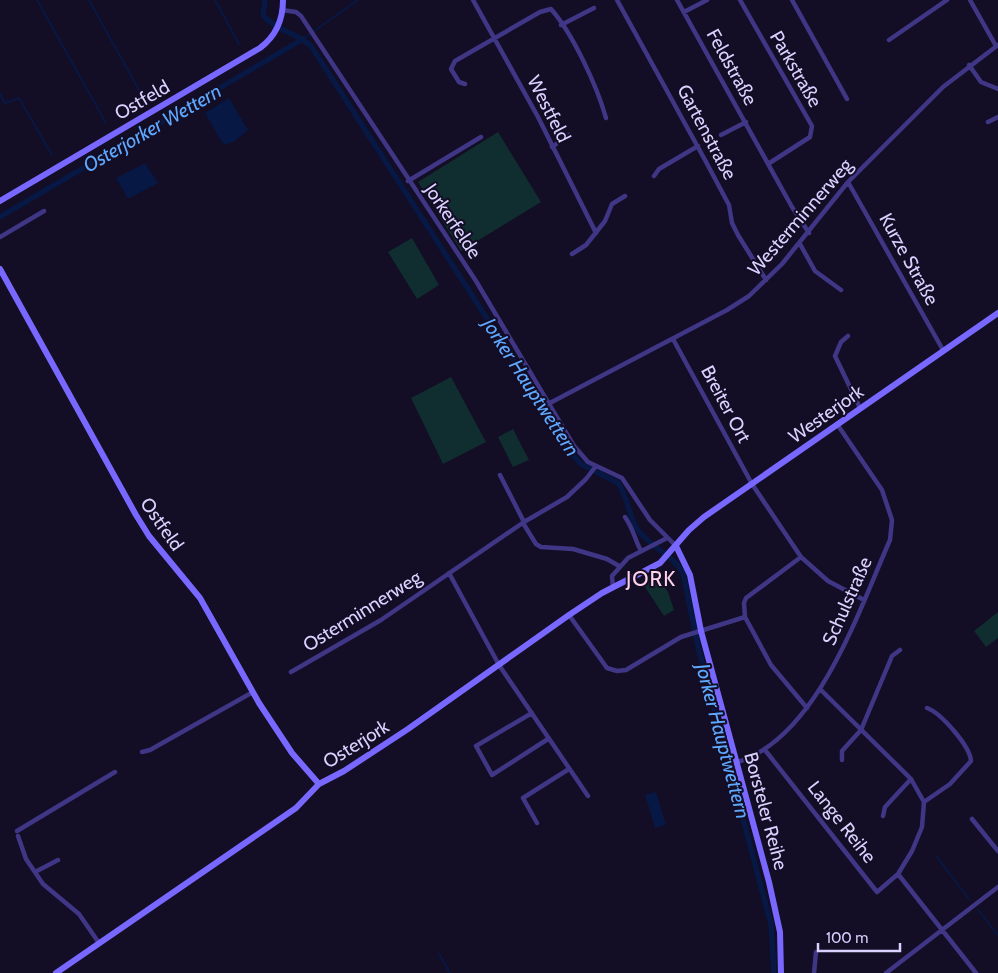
<svg xmlns="http://www.w3.org/2000/svg" width="998" height="973" font-family="Cabin,sans-serif">
<rect width="100%" height="100%" fill="#130d25"/>
<!-- green -->
<path fill="#102d2f" d="M 498,132 L 541,202 L 461,251 L 418,182 Z
M 412,238 L 439,285 L 417,299 L 388,252 Z
M 451,377 L 486,442 L 443,464 L 411,398 Z
M 513,429 L 529,460 L 513,467 L 498,437 Z
M 656,571 L 668,592 L 674,610 L 664,616 L 641,581 Z
M 998,612 L 998,638 L 986,647 L 974,631 Z"/>
<!-- water -->
<path fill="#071844" d="M 229,98 L 248,130 L 235,141 L 225,145 L 221,141 L 205,113 Z
M 145,163 L 158,183 L 128,199 L 116,178 Z
M 656,792 L 666,825 L 655,828 L 645,795 Z"/>
<g fill="none" stroke-linecap="round" stroke-linejoin="round">
<!-- stream -->
<path stroke="#071844" stroke-width="2" d="M 37,0 L 106,123
M 89,0 L 145,101
M 215,0 L 239,44
M 303,39 L 358,0
M 0,94 L 5,103 L 19,98 L 52,155
M 937,857 L 969,899
M 978,910 L 998,935
M 439,954 L 450,973"/>
<!-- canal -->
<path stroke="#071844" stroke-width="5.5" d="M 265,0 L 263,15 C 275,30 297,33 311,46 L 552,419 L 571,453 L 581,464 L 618,483 C 628,497 628,516 638,530 C 650,547 673,555 683,573 L 698,647 L 771,925 L 774,973
M 0,217 L 303,39"/>
<!-- street -->
<path stroke="#403686" stroke-width="4.5" d="M 473,0 L 538,117 L 596,233
M 617,0 L 705,160 L 729,205 L 732,223 L 738,235 L 766,280
M 677,0 L 792,207 L 809,233
M 740,0 L 812,126 L 810,137 L 768,164
M 792,0 L 847,99
M 970,0 L 996,46
M 282,10 L 296,12 L 301,16 L 476,281 L 574,446 L 588,462 L 622,478 L 650,520 L 676,546
M 684,12 L 707,0
M 561,25 L 594,8
M 889,40 L 947,0
M 969,65 L 981,82 L 998,89
M 465,84 L 459,82 L 451,69 L 455,61 L 540,12 L 551,9 C 573,34 597,86 606,118
M 988,122 L 998,117
M 721,135 L 746,122
M 552,147 L 569,135
M 654,176 L 659,169 L 698,146
M 408,181 L 481,137
M 848,182 L 943,350
M 0,237 L 44,211
M 800,244 L 815,271 L 841,290
M 572,254 L 586,245 L 605,221 L 612,204 L 625,196
M 848,336 L 841,342 L 835,356 L 860,408
M 673,339 L 752,484 L 801,557 L 828,581 L 864,600
M 548,404 L 727,310 L 749,296 L 782,264 L 848,182 L 943,87 L 998,45
M 500,475 L 524,522
M 625,517 C 634,530 634,538 641,551
M 523,523 L 536,544 L 541,547 L 573,549 L 607,559 L 619,566
M 449,573 L 499,665 L 588,796
M 613,587 L 612,576 L 628,558 L 667,538
M 569,615 L 607,668 L 617,671 L 626,670 L 681,637 L 745,617 L 771,665 L 807,708
M 745,617 L 744,603 L 746,598 L 801,557
M 291,672 L 381,620 L 524,522 L 567,497 L 586,479 L 596,466
M 532,713 L 476,746 L 492,775 L 548,739
M 765,750 L 877,892 L 898,874 L 912,851 L 922,827 L 924,802 L 911,779 L 821,690
M 142,752 L 150,750 L 253,692
M 842,760 L 842,751 L 861,730 L 892,656 L 900,650
M 738,762 C 818,736 858,612 890,540 L 892,520 L 882,490 L 837,424
M 924,802 L 950,784 L 971,761 C 970,746 941,713 927,708
M 883,816 L 885,807 L 911,779
M 972,819 L 998,851
M 537,823 L 523,798 L 569,769
M 17,831 L 115,772
M 18,836 L 26,859 L 43,884 L 79,914 L 99,943
M 35,872 L 58,860
M 898,874 L 976,973
M 814,973 L 816,952
M 886,973 L 998,887"/>
<!-- secondary -->
<path stroke="#7868ff" stroke-width="6" d="M 0,201 L 260,48 C 276,36 283,19 283,0
M 0,269 L 136,515 L 149,536 L 200,598 L 259,703 L 292,753 L 319,784
M 676,546 L 690,575 L 701,631 L 769,882 L 780,932 L 781,973
M 56,973 L 296,808 L 319,784 L 344,771 L 408,729 L 569,615 L 602,593 L 660,563 L 689,530 L 704,517 L 998,313"/>
</g>
<g text-anchor="middle" dominant-baseline="central" stroke-width="4" stroke-linejoin="round" paint-order="stroke">
<!-- street labels -->
<g font-size="19" fill="#dad1ff" stroke="#130d25">
<text transform="translate(732 67) rotate(61)">Feldstraße</text>
<text transform="translate(796 69) rotate(60)">Parkstraße</text>
<text transform="translate(142 100) rotate(-30)">Ostfeld</text>
<text transform="translate(549 109) rotate(63)">Westfeld</text>
<text transform="translate(707 132) rotate(62)">Gartenstraße</text>
<text transform="translate(800 217) rotate(-49)">Westerminnerweg</text>
<text transform="translate(453 221) rotate(56)">Jorkerfelde</text>
<text transform="translate(909 259) rotate(61)">Kurze Straße</text>
<text transform="translate(726 404) rotate(62)">Breiter Ort</text>
<text transform="translate(826 414) rotate(-35)">Westerjork</text>
<text transform="translate(162 524) rotate(55)">Ostfeld</text>
<text transform="translate(847 601) rotate(-66)">Schulstraße</text>
<text transform="translate(362 611) rotate(-32)">Osterminnerweg</text>
<text transform="translate(356 744) rotate(-32)">Osterjork</text>
<text transform="translate(766 811) rotate(75)">Borsteler Reihe</text>
<text transform="translate(842 822) rotate(52)">Lange Reihe</text>
</g>
<!-- water labels -->
<g font-size="20" font-style="italic" fill="#5fa8ff" stroke="#130d25">
<text transform="translate(152 128) rotate(-30)">Osterjorker Wettern</text>
<text transform="translate(531 387) rotate(57)">Jorker Hauptwettern</text>
<text transform="translate(723 741) rotate(75)">Jorker Hauptwettern</text>
</g>
<!-- quarter labels -->
<g font-size="21" letter-spacing="1" fill="#ffd3eb" stroke="#130d25">
<text x="651" y="578">JORK</text>
</g>
</g>
<!-- scale -->
<path d="M818 943v8h82v-8" fill="none" stroke="#dad1ff" stroke-width="2.5"/>
<text x="826" y="943" font-size="15" fill="#dad1ff" stroke="#130d25" stroke-width="4" paint-order="stroke">100 m</text>
</svg>
